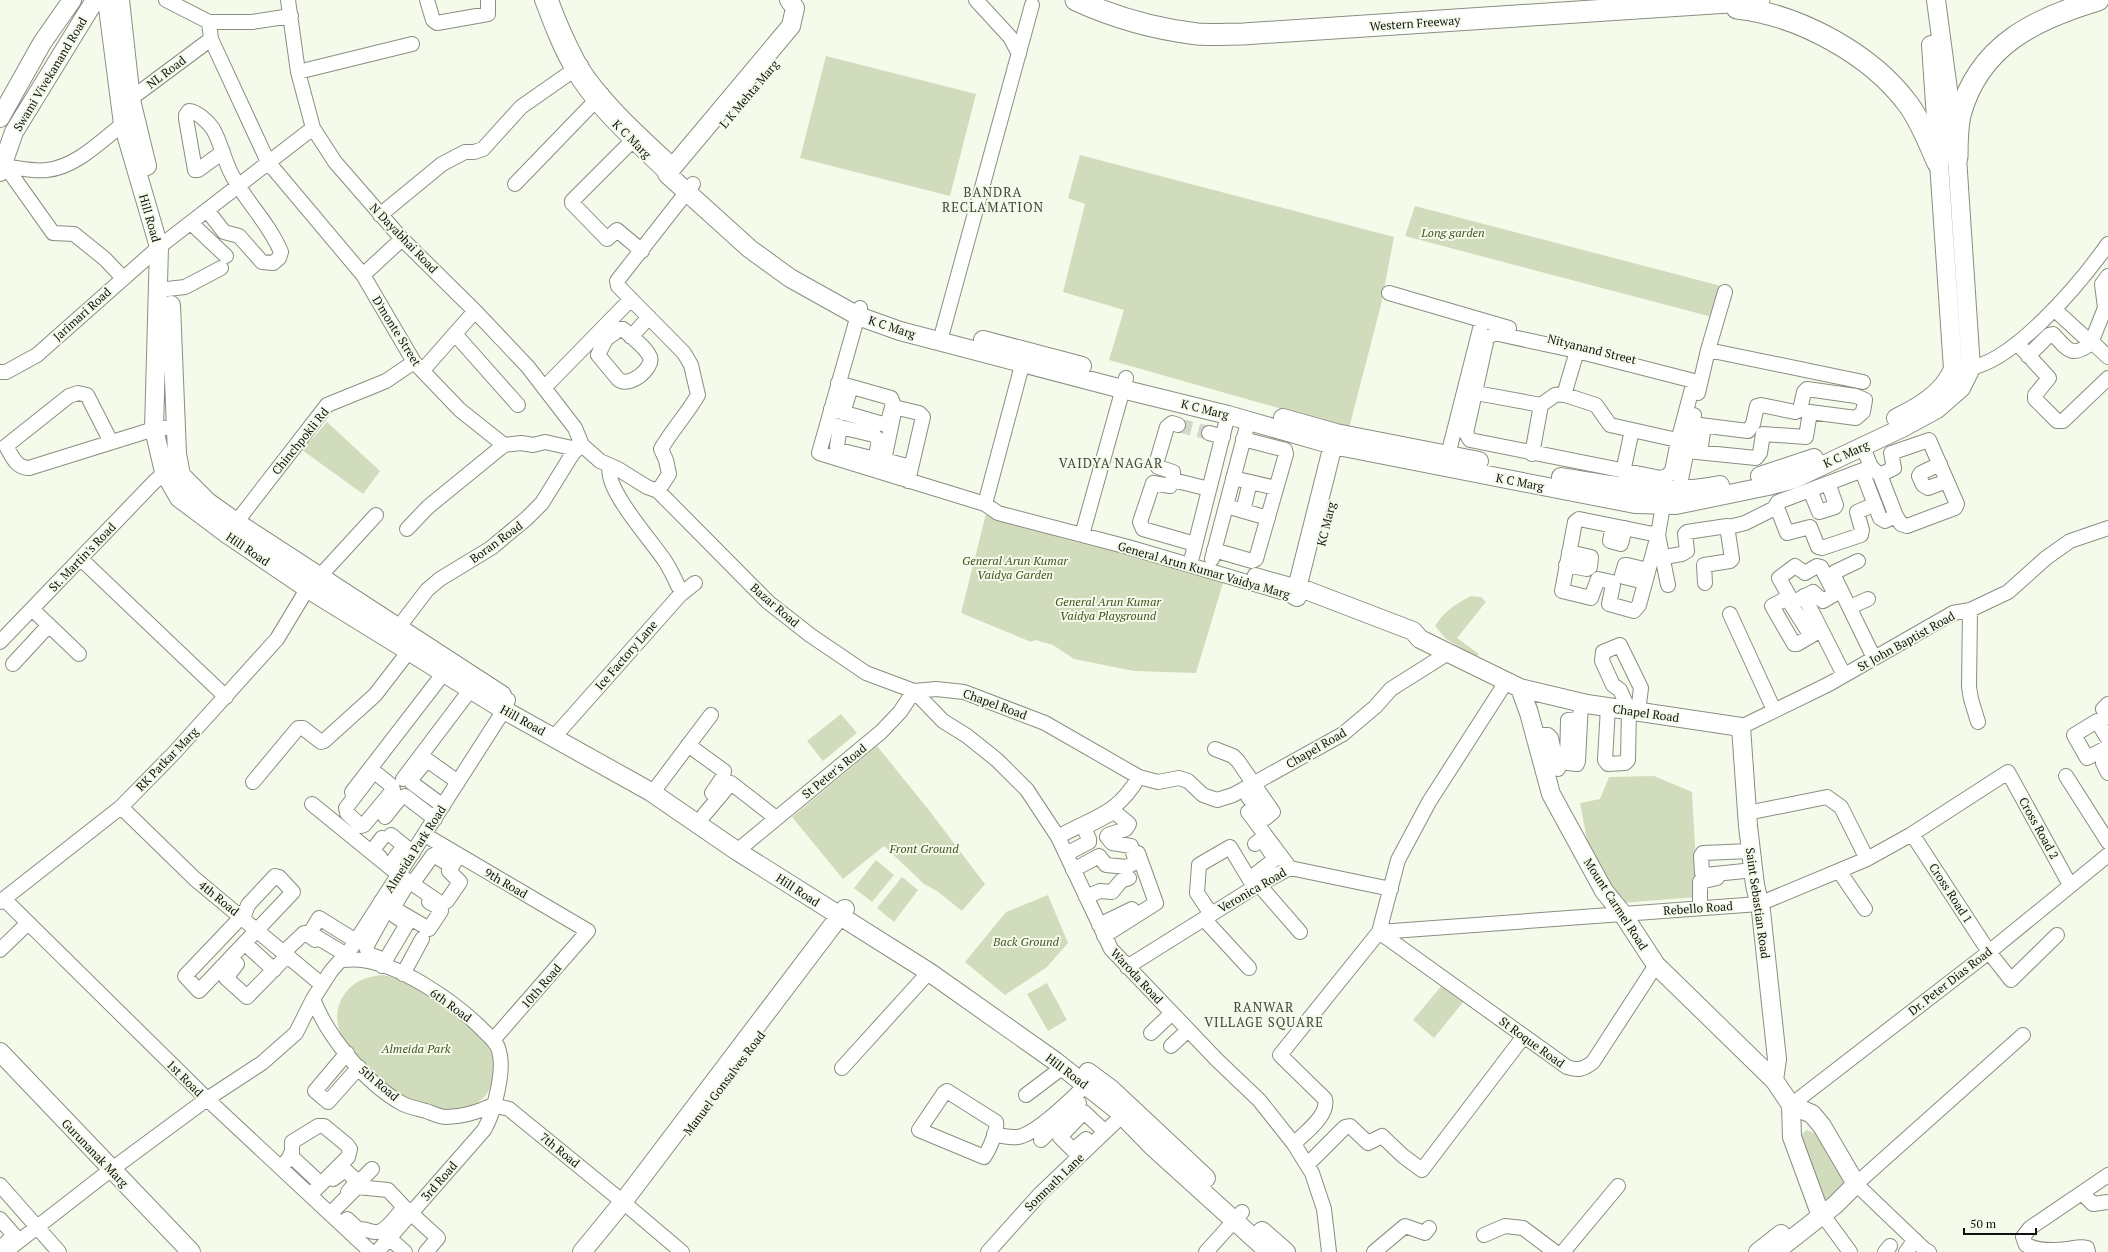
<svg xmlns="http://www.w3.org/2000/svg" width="2108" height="1252" font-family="'PT Serif',serif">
<rect width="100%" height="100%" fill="#f5fbeb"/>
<!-- green -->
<path fill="#d1dcbd" d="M 826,56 L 976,94 L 950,196 L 800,158 Z
M 1080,155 L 1394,237 L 1381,305 L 1349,428 L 1109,360 L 1124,310 L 1063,292 L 1085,204 L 1068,198 Z
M 1415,206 L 1725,287 L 1716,318 L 1405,236 Z
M 327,422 L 380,471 L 363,494 L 302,450 Z
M 986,514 L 1068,540 L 1183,568 L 1223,583 L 1196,673 L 1134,671 L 1074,659 L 1053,645 L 1035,640 L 1031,642 L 961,613 Z
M 1471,596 L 1481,597 L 1486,602 L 1457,638 L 1479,654 L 1476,657 L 1446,639 L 1435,626 C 1444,611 1456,604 1471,596 Z
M 841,714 L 857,733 L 823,761 L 807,741 Z
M 877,746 L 928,809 L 985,884 L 962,911 L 937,891 L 924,884 L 884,846 L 843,879 L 792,817 Z
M 1654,776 L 1692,792 L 1698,897 L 1620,903 L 1588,845 L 1580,803 L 1600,799 L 1609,777 Z
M 876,860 L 894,875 L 872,902 L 854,888 Z
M 902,877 L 918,890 L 894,922 L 877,908 Z
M 1048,895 L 1068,943 L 1047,967 L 1005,995 L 965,962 L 1006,912 Z
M 383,975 C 416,982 441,1004 465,1024 C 474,1032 485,1040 490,1050 C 497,1064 495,1084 485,1096 C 474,1108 460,1112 444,1110 C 426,1108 406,1102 391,1090 C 363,1070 318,1028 346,992 C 356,980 368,976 383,975 Z
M 1047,983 L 1067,1020 L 1048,1031 L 1027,994 Z
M 1443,984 L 1464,1001 L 1434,1038 L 1413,1020 Z
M 1807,1130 L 1817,1134 L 1849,1182 L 1832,1201 L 1821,1197 L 1801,1140 L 1802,1134 Z"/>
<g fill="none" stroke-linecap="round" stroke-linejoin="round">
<!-- minor-tunnel -->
<path stroke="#d3d8ca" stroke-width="14" stroke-dasharray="14 7" stroke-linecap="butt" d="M 1178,425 L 1209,433"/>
<!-- minor casing -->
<g stroke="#8a8e81" stroke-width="16">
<path id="minor" d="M 166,0 L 209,22 L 252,22 L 291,16
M 288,0 L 298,72 L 313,128 L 335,162 L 402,239 L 475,311 L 528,367 L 575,428 L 582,445 L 600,461 L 618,469 L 647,487 L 658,491 L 768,602 L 810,635 L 866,673 L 914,691 L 936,689 L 964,692 L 1045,723 L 1139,777 L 1158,782 L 1179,778 L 1188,781 L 1203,795 L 1217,800 L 1233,795 L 1343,734 L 1375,707 L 1391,689 L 1448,653
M 427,0 L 433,20 L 437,23 L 488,14 L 488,0
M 542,0 C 551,24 560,48 573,70 C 594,108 635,143 667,174
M 551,0 C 558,20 570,46 580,65 C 602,101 643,137 674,166
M 976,0 L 1010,37 L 1019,54
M 209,22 L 211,39 L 268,162 L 363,275 L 414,362 L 460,410 L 504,445 L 521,443 L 533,445 L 545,442 L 572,448 L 582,445
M 298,72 L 412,44
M 125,103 L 211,39
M 639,134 L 572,201 L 572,203 L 607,239 L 617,230 L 642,251
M 1,166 C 16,167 32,172 47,170 C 76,167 101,141 123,124
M 6,167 L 53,233 L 74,234 L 105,259 L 123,278
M 515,184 L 602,94
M 207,210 L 224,232 L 239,236 L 262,262 L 273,263 L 279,258 L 281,252 C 269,223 246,202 232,175 C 224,160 221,143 213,129 C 209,123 197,111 189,111 L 186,115 L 186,119 L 195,170 L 198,170 L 223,152
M 380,215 L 442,164 L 465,152 L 474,152 L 483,149 L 521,107 L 581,65
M 191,223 L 226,256
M 363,275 L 402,239
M 159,290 L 185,287 L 221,268
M 1389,293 L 1509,328
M 860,308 L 819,453 L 985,504 L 998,513 L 1128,547 L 1295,596
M 2054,309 L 2091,343 L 2105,308 L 2102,284 L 2108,276
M 620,329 L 623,329 C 631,337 646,347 650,357 C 654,368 629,389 618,379 L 598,355 L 606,339 Z
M 1494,333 L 1577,351 L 1694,381 L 1678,441 L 1672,471 L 1667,476 L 1661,478 L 1470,440 L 1466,433 L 1487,338 Z
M 455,334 L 518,405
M 631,337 L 649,317
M 940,341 L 1032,5
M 2017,343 L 2049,378 L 2035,395 L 2035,399 L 2057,421 L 2063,421 L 2108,378
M 1708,350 L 1725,292
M 2028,356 L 2049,335 L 2053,334 C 2067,349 2072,359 2091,343 L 2094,344 L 2108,357
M 1963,369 C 2011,367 2081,282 2108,244
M 423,370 L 475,311
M 0,372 L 6,372 L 37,355 L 159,247 L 313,128
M 544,388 L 631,299
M 1465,391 L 1541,405 L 1555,395 L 1562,394 L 1596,405 L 1610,425 L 1686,442
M 1698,393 L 1708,350 L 1863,382
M 1564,395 L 1577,351
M 831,409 L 883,424 L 888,422 L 893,403 L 891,398 L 838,383
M 843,413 L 851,387
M 828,423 L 840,427 L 874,435 L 879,441 L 875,459 L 839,450 L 837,446 L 840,427
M 1209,433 L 1223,437
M 111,442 L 87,395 L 78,393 L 69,396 L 6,446 C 12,456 16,468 29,468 L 154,429 L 175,427
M 1687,451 L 1756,458 L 1760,453 L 1763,434 L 1806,437 L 1810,412 L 1856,418 L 1863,412 L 1865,400 L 1856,396 L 1807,389 L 1804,392 L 1800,410 L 1795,412 L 1761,405 L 1757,406 L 1753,424 L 1748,431 L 1692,424
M 1700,452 L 1704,426
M 1532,454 L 1541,405
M 1448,455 L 1482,321
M 1940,464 L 1921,473 L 1919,476 L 1923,485 L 1928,488 L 1947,481
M 610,466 C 603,488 652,541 665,561 C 670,569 674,577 678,586
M 1871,467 L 1778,502 L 1776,505 L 1787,533 L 1810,527 L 1818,547 L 1822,548 L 1861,535 L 1862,530 L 1857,512 L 1875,504
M 1862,471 L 1880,518 L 1885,521 L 1896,516 L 1880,475 L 1871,467 L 1863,447
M 1623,472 L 1632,430
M 1880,475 L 1894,468 L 1891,453 L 1929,440 L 1957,504 L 1955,508 L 1907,526 L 1901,524 L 1896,516
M 1233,478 L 1276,488
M 1173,480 L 1173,472 L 1158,467 L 1156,464 L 1167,427 L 1172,423 L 1178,425
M 908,481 L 923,417 L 919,413 L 898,408 L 894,412 L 884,460 L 911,467
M 1810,490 L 1819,512 L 1835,507 L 1836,505 L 1828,483
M 658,491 L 669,474 L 666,460 L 661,449 C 672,430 687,414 698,395 L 691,365 L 684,353 L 618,286 L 617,281 L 693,184
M 1677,499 L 1694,415
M 985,504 L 1025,354
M 1663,505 L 1658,535 L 1668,585
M 1226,506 L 1268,518
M 1243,511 L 1250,482
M 1579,519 L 1658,535 L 1639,605 L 1634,611 L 1609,604 L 1613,585 L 1612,582 L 1598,579 L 1591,598 L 1562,591 L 1575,522 Z
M 1613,526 L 1610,541 L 1621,544 L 1625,528
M 1729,527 L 1745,523 L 1777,507
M 231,529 L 327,405 L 386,381 L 414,362
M 407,529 L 428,507 L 504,445
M 1082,535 L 1126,378
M 1195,544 L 1143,529 L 1140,522 L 1153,483 L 1170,486 L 1173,480 L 1209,489
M 1214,550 L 1252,561 L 1256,559 L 1286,454 L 1285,450 L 1282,449 L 1243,439
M 1192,557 L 1228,415
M 1664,557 L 1682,554 L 1687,551 L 1685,534 L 1687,532 L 1727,526 L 1732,559 L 1730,561 L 1704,565 L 1705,583
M 81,559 L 226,697
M 1212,559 L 1246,430
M 1858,561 L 1835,572 L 1834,576 L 1874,658
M 1566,565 L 1587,569 L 1590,567 L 1591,557 L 1569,552
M 1795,566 L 1805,573 L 1817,566 L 1821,567 L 1835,594 L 1823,601 L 1813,592 L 1796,601 L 1792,601 L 1779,578 Z
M 1255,575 L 1298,587
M 320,576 L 376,515
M 1645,582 L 1624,577 L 1622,575 L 1625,565 L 1627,565 L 1648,570
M 1804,596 L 1844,675
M 1850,607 L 1868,599
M 32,609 L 79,654
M 1970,610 L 1969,687 L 1971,699 L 1978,722
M 1730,614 L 1774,710
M 392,636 L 427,590 L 440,579 L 491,548 L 526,519 L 542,503 L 573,453 L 582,445
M 1811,636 L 1787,598 L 1772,606 L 1794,644 L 1797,644 L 1821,630
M 0,642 L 154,482 L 172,466
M 13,664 L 49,625
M 914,691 L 943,721 L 967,736 L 997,760 L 1027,790 L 1058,837 L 1111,949 L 1217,1060 L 1259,1100 L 1294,1144 L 1312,1173 L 1324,1209 L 1329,1252
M 2108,704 L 2103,709 L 2108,717
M 1608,707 L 1605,760 L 1608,764 L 1625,763 L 1628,760 L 1629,710 L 1620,690 L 1613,685 L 1602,661 L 1603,652 L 1620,645 L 1641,688 L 1638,712
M 1580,719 L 1568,720 L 1567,763 L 1577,764 L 1578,761 L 1581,703
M 1741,727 L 1829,684 L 1953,613 L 1970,610 L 2008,592 L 2046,558 L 2070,541 L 2108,528
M 1534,735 L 1548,735 L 1551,738 L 1558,769
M 554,737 L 680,595 L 695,583
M 2108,739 L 2097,721 L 2074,735 L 2087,758 L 2108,747
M 688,745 L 724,771 L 723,777 L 712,793
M 1215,749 L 1233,756 L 1238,761 L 1273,812 L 1266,818 L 1248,797 L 1258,790
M 2108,757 L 2103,763 L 2108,773
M 372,774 L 377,774 L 392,786 L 393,790 L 364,825 L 361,826 L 347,813 L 346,808 Z
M 2066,776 L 2108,842
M 403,779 L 471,689
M 253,782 L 298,728 L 303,728 L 321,742 L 324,741 L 375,695 L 409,651
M 352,792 L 450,665
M 653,792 L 711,715
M 312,804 L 398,874 L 442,904 L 447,901 L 460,882 L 449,871 L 459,855
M 443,806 L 412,783 L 411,779 L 427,760 L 458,782
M 121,807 L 195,879 L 321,984
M 1248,812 L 1290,868
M 1747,813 L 1827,797 L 1841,807 L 1867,859
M 704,815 L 731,783 L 776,818
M 385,817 L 400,798 L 405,796 L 435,819
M 1912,834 L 1989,952 L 2011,980 L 2057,935
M 391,835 L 413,853
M 425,835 L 588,931 L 493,1040
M 1058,837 C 1094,816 1115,817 1139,777
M 737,851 L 881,732 L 900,712 L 914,691
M 1751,851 L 1703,853 L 1701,856 L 1702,873 L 1705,875 L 1754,870
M 1066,854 L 1089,842 L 1089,839 L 1084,828 L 1112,813 L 1117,814 L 1129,824 L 1126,829 L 1108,835 L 1107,837 L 1112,843 L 1131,846 L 1136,862 L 1127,867 L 1106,865 L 1099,856 L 1073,870
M 380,857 L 372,851 L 382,838
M 389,866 L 404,846
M 1839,871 L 1865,909
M 275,876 L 279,877 L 293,892 L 199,991 L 185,976 L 245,913 L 248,905 Z
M 1252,877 L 1275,859 L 1263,841 L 1260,840 L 1255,844
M 1253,878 L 1300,932
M 412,884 L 433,855 L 452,866
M 1086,897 L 1100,891 L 1112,892 L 1121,881 L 1129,878
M 4,899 L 207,1099 L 371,1252
M 381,901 L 429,929 L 441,911 L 440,908 L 429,902
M 0,902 L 121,807 L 174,753 L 277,639 L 312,581
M 393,908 L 405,888
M 1700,908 L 1700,882 L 1717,878
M 1211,914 L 1197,893 L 1199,865 L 1230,847 L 1254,887
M 1204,919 L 1249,968
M 1099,925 L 1132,909
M 1379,932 L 1759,904 L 1867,859 L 1912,834 L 2008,772 L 2070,885
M 1379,932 L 1567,1067 C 1578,1071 1584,1069 1593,1062 L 1656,965
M 1104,936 L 1156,903 L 1138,853
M 251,949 L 274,970
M 0,950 L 28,923
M 284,952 L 304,933 L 306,933 L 315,940
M 345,954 L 310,933 L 319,918 L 356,941
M 341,960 C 348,960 355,959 362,960 C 401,965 452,1000 480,1027 C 486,1034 497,1041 499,1051 C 505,1070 494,1113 484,1130 L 377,1252
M 384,960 L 369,954 L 366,947 L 386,911
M 237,964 L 226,978 L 247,997 L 288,955
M 382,966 L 407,924 L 395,916
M 1127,967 L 1258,885 L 1290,868 L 1391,889
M 403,974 L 422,939
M 1151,1033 L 1172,1013
M 1171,1046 L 1188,1030
M 347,1053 L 315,1091 L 328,1102 L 359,1067
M 842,1068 L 929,972
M 947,1091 L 996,1122 C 998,1130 989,1150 984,1157 L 919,1130 L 944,1093 Z
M 1026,1095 L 1063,1067
M 493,1105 C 478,1112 463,1117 446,1117 C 440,1117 432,1113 426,1111 C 418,1109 410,1107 403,1104 C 366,1084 328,1037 313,999 L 331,971 L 352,947 L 504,710 L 508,700
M 493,1105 L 509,1109 L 623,1202
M 1791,1105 L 1989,952 L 2108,855
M 994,1134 C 1003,1136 1012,1139 1022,1136 C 1040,1130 1077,1094 1092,1079
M 1086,1139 L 1073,1150 L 1060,1137 L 1084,1112 L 1100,1127
M 1041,1140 L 1079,1103
M 1294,1144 C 1305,1132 1329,1116 1325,1099 L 1280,1055 L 1379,932 L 1398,860 L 1429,802 L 1506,682
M 290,1155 L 321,1184
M 1307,1165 L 1345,1127 L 1350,1126 L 1368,1143 L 1382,1136 L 1403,1156 L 1422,1170 L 1524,1036
M 281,1168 L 292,1154 L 292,1142 L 318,1126 L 324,1126 L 347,1145 L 350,1149 L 348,1157 L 310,1195
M 333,1179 L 345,1170 L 357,1181 L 348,1192
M 356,1183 L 361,1180 L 372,1169
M 0,1185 L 59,1252
M 2082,1193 L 2093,1204 L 2108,1202
M 404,1207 L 438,1238 L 426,1252
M 630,1208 L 682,1252
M 330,1214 L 357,1187 L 388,1190 L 404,1207 C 398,1214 387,1231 377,1232 C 369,1233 366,1227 359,1230 L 347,1219
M 1821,1216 L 1828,1222 L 1850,1252
M 0,1219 L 14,1235 L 3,1246
M 1484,1235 L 1505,1226 L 1523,1228 L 1555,1252
M 389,1238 L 405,1252
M 5,1252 L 104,1175 L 207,1099 L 262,1063 L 296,1033 L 313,999
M 988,1252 L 1040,1194 L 1129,1109
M 1206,1252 L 1242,1212
M 1374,1252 L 1405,1226 L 1425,1233 L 1429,1228
M 1563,1252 L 1618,1186
M 1885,1252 L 1890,1246
M 1906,1252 L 1915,1240
M 1929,1252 L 1924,1249 L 1856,1184 L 2023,1035
M 2088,1252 L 2087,1248 C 2080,1246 2075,1248 2068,1249 C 2053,1251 2039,1251 2026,1245 L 2023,1237 L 2030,1228 L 2108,1175"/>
</g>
<!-- major casing -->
<g stroke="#8a8e81" stroke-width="20">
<path id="major" d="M 107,0 L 123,124 L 159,247 L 154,429 L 164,472 L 179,498 L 227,534 L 308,589 L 504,710 L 651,792 L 737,851 L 929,972 L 1055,1061 L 1117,1110 L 1152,1146 L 1269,1252
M 120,0 L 131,100 L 147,166
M 789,0 L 795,8 L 791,26 L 667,174 L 750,249 L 790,278 L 858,316 L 900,331 L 1122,389 L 1228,415 L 1333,445 L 1635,504 L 1676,505 L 1768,486 L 1794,479 L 1902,428 L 1937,409 L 1961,388 L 1971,368 L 1957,157 L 1936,0
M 0,118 L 42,43 L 72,0
M 0,172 L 14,132 L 95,0
M 171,305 L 177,454 L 181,475 L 208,502 L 236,522 L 502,695
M 983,340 L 1082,366
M 1283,418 L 1336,433 L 1479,461
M 1896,418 C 1919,407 1943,393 1953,369 L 1931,45
M 1760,476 L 1814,458
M 1561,477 C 1614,486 1666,496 1720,485
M 1298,587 L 1413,631 L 1420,639 L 1520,688 L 1587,704 L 1741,727 L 1748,826 L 1755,885 L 1761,911 L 1777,1059 L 1774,1080
M 1297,597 L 1295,596 L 1336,433
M 1520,688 L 1529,713 L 1551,794 L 1604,891 L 1622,913 L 1656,965 L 1774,1080 L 1791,1105 L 1812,1114 L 1822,1126 L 1856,1184 L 1835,1205 L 1775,1252
M 0,1052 L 191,1252
M 1088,1072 L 1111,1089 L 1206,1178
M 1791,1105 L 1792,1137 L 1821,1216
M 1262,1231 L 1286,1252
M 582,1252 L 623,1202 L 845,909
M 1758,1252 L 1781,1234"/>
</g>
<!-- highway casing -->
<g stroke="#8a8e81" stroke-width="23">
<path id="highway" d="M 1076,0 C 1113,17 1156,29 1197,34 C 1212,35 1228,34 1243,34 L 1759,0
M 1737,8 C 1799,15 1871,54 1908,104 C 1921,121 1929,144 1938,163
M 1957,157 C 1957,143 1957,129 1960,115 C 1979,45 2035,19 2098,0"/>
</g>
<!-- minor -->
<use href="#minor" stroke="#fff" stroke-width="14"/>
<!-- major -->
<use href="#major" stroke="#fff" stroke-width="18"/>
<!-- highway -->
<use href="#highway" stroke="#fff" stroke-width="21"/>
</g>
<g text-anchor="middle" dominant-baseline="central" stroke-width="4" stroke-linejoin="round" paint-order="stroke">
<!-- street labels -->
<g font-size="12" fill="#11130e" stroke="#f5fbeb">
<text transform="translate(1415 23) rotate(-4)">Western Freeway</text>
<text transform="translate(166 72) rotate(-37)">NL Road</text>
<text transform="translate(50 74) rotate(-59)">Swami Vivekanand Road</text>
<text transform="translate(749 94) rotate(-50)">L K Mehta Marg</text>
<text transform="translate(632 139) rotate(45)">K C Marg</text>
<text transform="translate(150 218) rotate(74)">Hill Road</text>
<text transform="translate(404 238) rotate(46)">N Dayabhai Road</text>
<text transform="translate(82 314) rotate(-42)">Jarimari Road</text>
<text transform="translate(892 327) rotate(18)">K C Marg</text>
<text transform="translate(397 331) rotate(58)">D'monte Street</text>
<text transform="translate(1592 349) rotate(14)">Nityanand Street</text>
<text transform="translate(1205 409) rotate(14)">K C Marg</text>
<text transform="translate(300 441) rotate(-51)">Chinchpokli Rd</text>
<text transform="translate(1846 454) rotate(-25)">K C Marg</text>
<text transform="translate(1520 482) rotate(11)">K C Marg</text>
<text transform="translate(1326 524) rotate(-76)">KC Marg</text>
<text transform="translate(496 542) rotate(-36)">Boran Road</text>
<text transform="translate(248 549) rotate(34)">Hill Road</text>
<text transform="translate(82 557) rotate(-46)">St. Martin's Road</text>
<text transform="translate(1204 570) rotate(16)">General Arun Kumar Vaidya Marg</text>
<text transform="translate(775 605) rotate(41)">Bazar Road</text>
<text transform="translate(1906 641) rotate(-29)">St John Baptist Road</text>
<text transform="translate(626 655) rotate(-49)">Ice Factory Lane</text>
<text transform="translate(995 704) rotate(20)">Chapel Road</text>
<text transform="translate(1646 713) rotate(8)">Chapel Road</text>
<text transform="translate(523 720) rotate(29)">Hill Road</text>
<text transform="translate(1316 748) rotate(-30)">Chapel Road</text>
<text transform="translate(167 759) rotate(-46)">RK Patkar Marg</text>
<text transform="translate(834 771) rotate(-39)">St Peter's Road</text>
<text transform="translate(2039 828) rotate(61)">Cross Road 2</text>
<text transform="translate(415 849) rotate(-57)">Almeida Park Road</text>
<text transform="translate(506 883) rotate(30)">9th Road</text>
<text transform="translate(798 890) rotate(33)">Hill Road</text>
<text transform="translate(1252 890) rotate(-30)">Veronica Road</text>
<text transform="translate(1951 893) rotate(57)">Cross Road 1</text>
<text transform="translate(219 898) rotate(39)">4th Road</text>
<text transform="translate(1758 903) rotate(82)">Saint Sebastian Road</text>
<text transform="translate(1616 904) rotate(57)">Mount Carmel Road</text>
<text transform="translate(1698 908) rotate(-4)">Rebello Road</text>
<text transform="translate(1137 976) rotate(47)">Waroda Road</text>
<text transform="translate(1950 981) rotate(-38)">Dr. Peter Dias Road</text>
<text transform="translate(541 986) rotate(-49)">10th Road</text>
<text transform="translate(451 1005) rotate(36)">6th Road</text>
<text transform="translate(1532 1042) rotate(36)">St Roque Road</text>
<text transform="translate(1067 1071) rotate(37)">Hill Road</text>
<text transform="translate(185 1078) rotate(45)">1st Road</text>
<text transform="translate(379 1083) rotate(40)">5th Road</text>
<text transform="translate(724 1083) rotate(-53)">Manuel Gonsalves Road</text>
<text transform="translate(560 1150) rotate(39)">7th Road</text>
<text transform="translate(95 1153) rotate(46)">Gurunanak Marg</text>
<text transform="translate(439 1181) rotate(-49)">3rd Road</text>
<text transform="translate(1054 1182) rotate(-44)">Somnath Lane</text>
</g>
<!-- park labels -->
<g font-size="12" font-style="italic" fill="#445220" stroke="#f5fbeb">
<text x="1453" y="232">Long garden</text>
<text x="1015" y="560">General Arun Kumar<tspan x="1015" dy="14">Vaidya Garden</tspan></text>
<text x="1108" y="601">General Arun Kumar<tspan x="1108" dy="14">Vaidya Playground</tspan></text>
<text x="924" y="848">Front Ground</text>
<text x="1026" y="941">Back Ground</text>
<text x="416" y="1048">Almeida Park</text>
</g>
<!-- neighbourhood labels -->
<g font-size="13" letter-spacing="1" fill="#43473b" stroke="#f5fbeb">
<text x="993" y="192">BANDRA<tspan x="993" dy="15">RECLAMATION</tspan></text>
<text x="1111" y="463">VAIDYA NAGAR</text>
<text x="1264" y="1007">RANWAR<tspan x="1264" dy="15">VILLAGE SQUARE</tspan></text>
</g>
</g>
<!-- scale -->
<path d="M1964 1228v6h72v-6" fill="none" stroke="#11130e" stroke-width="2"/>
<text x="1970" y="1228" font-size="12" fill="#11130e" stroke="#f5fbeb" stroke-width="3" paint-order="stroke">50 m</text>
</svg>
